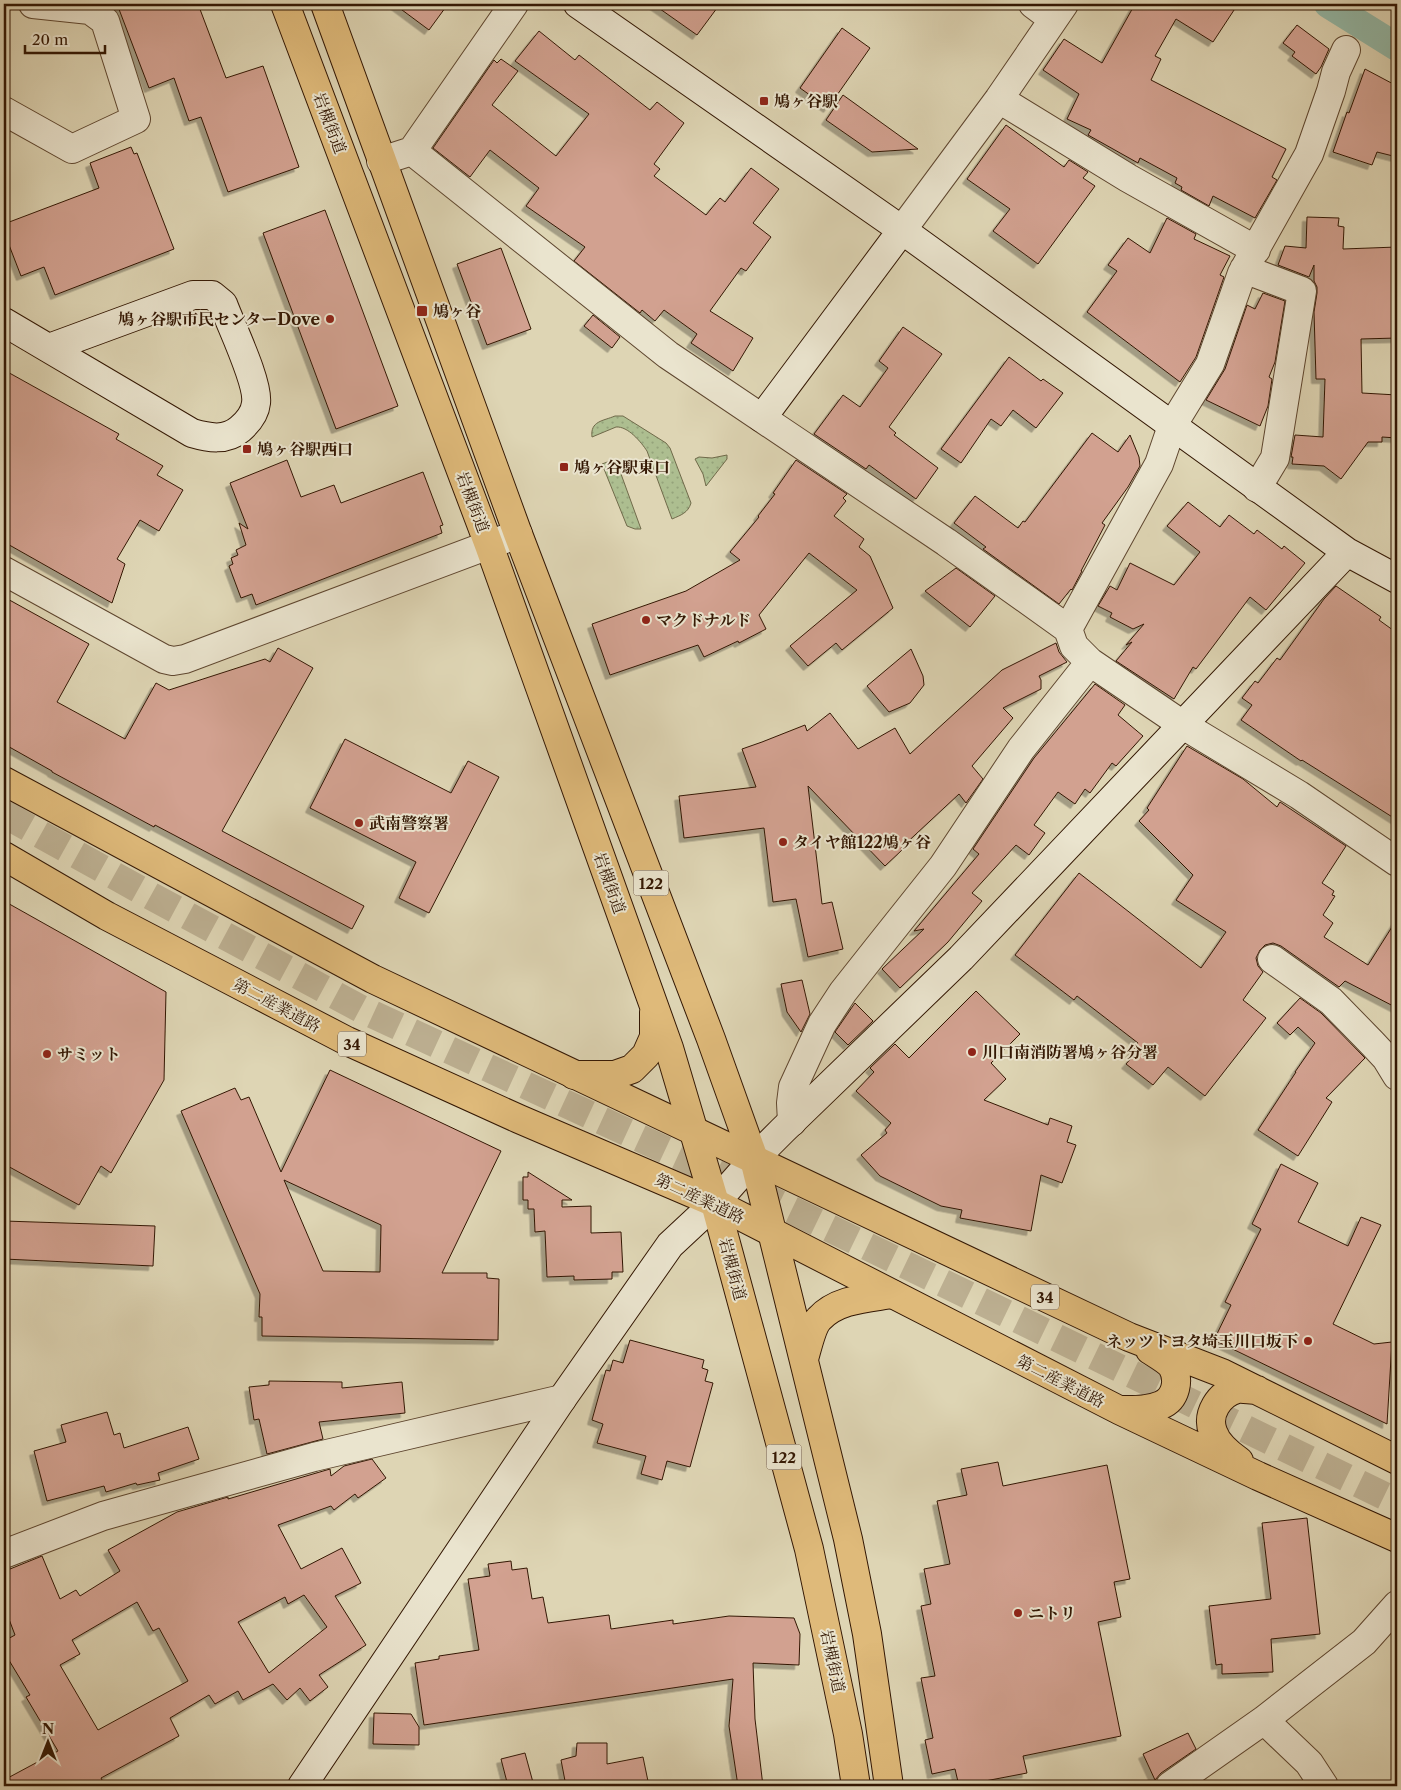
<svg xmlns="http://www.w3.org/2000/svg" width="1401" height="1790" font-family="'Libre Caslon Text','Noto Serif JP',serif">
<defs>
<pattern id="grass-dots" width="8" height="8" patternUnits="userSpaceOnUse" patternTransform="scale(1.25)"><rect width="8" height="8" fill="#adbe90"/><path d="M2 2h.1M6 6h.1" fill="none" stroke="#95a37b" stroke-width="1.8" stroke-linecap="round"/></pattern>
<filter id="shadow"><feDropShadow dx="-4.5" dy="4.5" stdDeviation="0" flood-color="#0004"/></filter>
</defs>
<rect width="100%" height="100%" fill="#ded5b4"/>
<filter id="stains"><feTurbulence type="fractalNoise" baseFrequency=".004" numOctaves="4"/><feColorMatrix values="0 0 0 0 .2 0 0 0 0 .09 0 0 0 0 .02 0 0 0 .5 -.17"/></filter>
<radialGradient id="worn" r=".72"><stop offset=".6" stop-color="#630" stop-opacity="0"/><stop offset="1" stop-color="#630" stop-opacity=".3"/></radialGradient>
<!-- grass -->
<path fill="url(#grass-dots)" stroke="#706a4a" d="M 615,416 L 623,416 L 666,443 L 670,448 L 691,503 C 688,513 681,515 672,519 L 647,451 C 641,442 628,426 616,427 L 592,437 C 590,421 603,421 615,416 Z
M 727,455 L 727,459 L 706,486 L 703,474 L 695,459 L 699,457 L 712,458 Z
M 610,461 L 617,463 L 641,529 L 635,529 L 627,526 L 602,464 Z"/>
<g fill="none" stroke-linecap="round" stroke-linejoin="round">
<!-- canal -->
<path stroke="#94b9a7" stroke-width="28" d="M 1328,4 L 1397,47"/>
</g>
<!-- building -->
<path fill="#d2a190" stroke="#331703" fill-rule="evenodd" filter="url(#shadow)" d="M 117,4 L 198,4 L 226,78 L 263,66 L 299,167 L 228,192 L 201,117 L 189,121 L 174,78 L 149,88 Z
M 394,4 L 448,4 L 429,30 Z
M 653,4 L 720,4 L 697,35 Z
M 1135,4 L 1238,4 L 1213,42 L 1176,19 L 1155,56 L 1161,59 L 1151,80 L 1286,149 L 1272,177 L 1277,180 L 1255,218 L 1213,196 L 1209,206 L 1181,190 L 1182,187 L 1175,183 L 1177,178 L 1140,158 L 1138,163 L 1088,135 L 1091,130 L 1067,119 L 1079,94 L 1043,70 L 1064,39 L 1102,63 Z
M 1297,25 L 1329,49 L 1321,67 L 1316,74 L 1292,56 L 1295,52 L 1283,43 Z
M 842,28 L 870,48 L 828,108 L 800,88 Z
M 539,31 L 575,60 L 579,55 L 650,110 L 657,102 L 684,123 L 654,164 L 660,169 L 654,176 L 706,215 L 720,198 L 725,202 L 751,168 L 779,189 L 753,223 L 771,237 L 746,271 L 741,268 L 710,311 L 753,338 L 733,371 L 691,343 L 697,334 L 664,310 L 655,321 L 642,310 L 640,313 L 574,261 L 585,247 L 526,206 L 539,188 L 490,150 L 470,177 L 433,148 L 494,60 L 497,63 L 501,59 L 518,71 L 492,105 L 556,156 L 589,114 L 515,61 Z
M 1365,69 L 1397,86 L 1397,157 L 1377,152 L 1372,165 L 1333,152 L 1347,112 L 1349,113 Z
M 843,95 L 918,149 L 872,152 L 826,120 Z
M 1006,125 L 1064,167 L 1069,160 L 1088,172 L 1083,178 L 1095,186 L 1038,264 L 993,231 L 1010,209 L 967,179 Z
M 131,147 L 134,154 L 137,153 L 174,249 L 55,295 L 44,267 L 21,276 L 4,232 L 4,224 L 99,188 L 90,163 Z
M 325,210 L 398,406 L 336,429 L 263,233 Z
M 1307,217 L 1339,218 L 1338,226 L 1344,227 L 1343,249 L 1397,247 L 1397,338 L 1361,339 L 1362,393 L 1397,395 L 1397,438 L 1382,437 L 1382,442 L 1368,442 L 1341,479 L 1324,466 L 1292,464 L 1293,457 L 1291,457 L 1295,435 L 1323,437 L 1325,379 L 1316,379 L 1314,312 L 1317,293 L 1317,287 L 1314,281 L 1314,265 L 1309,277 L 1278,265 L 1285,246 L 1306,248 Z
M 1167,218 L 1196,234 L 1194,239 L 1230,256 L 1220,275 L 1224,277 L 1196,357 L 1180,382 L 1087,312 L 1117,271 L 1108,265 L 1128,238 L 1150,253 Z
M 501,248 L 531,329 L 487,345 L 457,264 Z
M 1263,293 L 1285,301 L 1275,362 L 1269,377 L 1272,379 L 1268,406 L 1260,426 L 1206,400 L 1225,369 L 1247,305 L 1255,309 Z
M 593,315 L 620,337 L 612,348 L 584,326 Z
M 903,327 L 942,354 L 889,427 L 896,433 L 894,435 L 938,468 L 916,499 L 869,465 L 866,469 L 814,434 L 843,395 L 860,407 L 888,368 L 879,361 Z
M 1009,357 L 1041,381 L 1043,379 L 1063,393 L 1036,428 L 1013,410 L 1001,426 L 991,419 L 961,463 L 941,449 Z
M 4,370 L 119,434 L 116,439 L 163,466 L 157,475 L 183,490 L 159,531 L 140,520 L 117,559 L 125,564 L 112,603 L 4,542 Z
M 1092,433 L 1118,452 L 1130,435 L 1139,457 L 1140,466 L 1128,487 L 1102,523 L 1105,525 L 1081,571 L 1082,571 L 1072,590 L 1071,589 L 1059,604 L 983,549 L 986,547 L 954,523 L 975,496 L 1018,528 L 1023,521 L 1025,522 Z
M 287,460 L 301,497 L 334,485 L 341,503 L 423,472 L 443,525 L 440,526 L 442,533 L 256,605 L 252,594 L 241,598 L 229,566 L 233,564 L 231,558 L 238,555 L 236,550 L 246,545 L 239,523 L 248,529 L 230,483 Z
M 796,460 L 847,494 L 843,498 L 846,501 L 834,516 L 864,539 L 859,547 L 870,556 L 893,608 L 842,650 L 836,643 L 808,666 L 790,646 L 857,590 L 809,553 L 759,615 L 766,629 L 739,643 L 738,641 L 704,657 L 698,645 L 610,675 L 592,624 L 686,591 L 740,560 L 730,552 L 759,517 L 758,516 L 775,494 L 773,493 Z
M 1188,502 L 1220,527 L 1229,515 L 1254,534 L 1257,530 L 1282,549 L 1284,546 L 1305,563 L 1266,610 L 1250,597 L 1196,669 L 1193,667 L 1174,699 L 1116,661 L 1132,642 L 1126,645 L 1144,624 L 1133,629 L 1110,617 L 1112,613 L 1098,606 L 1110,586 L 1117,590 L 1130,563 L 1174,585 L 1200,552 L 1167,526 Z
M 956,568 L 995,596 L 970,627 L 925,591 Z
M 1336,586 L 1381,617 L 1379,620 L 1397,633 L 1397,820 L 1345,787 L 1302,760 L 1301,761 L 1241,720 L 1252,705 L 1242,698 L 1255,681 L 1258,683 L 1277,658 L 1280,660 L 1324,599 Z
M 4,597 L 89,644 L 57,702 L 125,739 L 156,683 L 169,690 L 265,659 L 270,662 L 278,648 L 313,668 L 222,831 L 364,906 L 352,929 L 155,825 L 154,827 L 52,772 L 52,771 L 4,744 Z
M 1056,643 L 1059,652 L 1067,662 L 1039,676 L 1041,680 L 1041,689 L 1003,708 L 1013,718 L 972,766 L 983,779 L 966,803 L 959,794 L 901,848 L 902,850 L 885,866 L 808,786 L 822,904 L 832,902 L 843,949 L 808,957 L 796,899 L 773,902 L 764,828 L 684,838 L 679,796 L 756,787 L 742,749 L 762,742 L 805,725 L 807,731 L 830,713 L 858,749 L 895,728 L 910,754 L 1002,670 Z
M 911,649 L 923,676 L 924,685 L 910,703 L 889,712 L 867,686 Z
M 1095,684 L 1125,705 L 1118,715 L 1143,736 L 1116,766 L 1112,763 L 1090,793 L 1085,789 L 1075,804 L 1058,792 L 1034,825 L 1045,833 L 1029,855 L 1016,845 L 972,893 L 982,901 L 948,942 L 900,988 L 882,969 L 924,929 L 914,931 L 979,854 L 973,849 L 1034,758 Z
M 345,739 L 451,793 L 468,761 L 499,777 L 429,913 L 399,898 L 416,862 L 310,808 Z
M 1187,746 L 1243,779 L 1277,807 L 1280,802 L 1346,846 L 1322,883 L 1334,891 L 1332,895 L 1335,896 L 1323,915 L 1333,923 L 1324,937 L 1368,965 L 1397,919 L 1397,1008 L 1345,981 L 1339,987 L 1281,946 L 1273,943 L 1265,945 L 1260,950 L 1256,958 L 1258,966 L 1263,972 L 1243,1000 L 1266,1018 L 1205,1096 L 1168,1067 L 1153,1085 L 1126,1064 L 1133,1056 L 1130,1054 L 1138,1043 L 1077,996 L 1074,1000 L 1015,955 L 1079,873 L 1201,968 L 1226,932 L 1176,900 L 1193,875 L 1139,821 L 1149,810 L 1147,808 Z
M 4,901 L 166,992 L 164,1080 L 111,1173 L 101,1166 L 79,1205 L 4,1164 Z
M 802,980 L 810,1014 L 801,1032 L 787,1012 L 781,984 Z
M 976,991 L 1020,1034 L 991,1063 L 1006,1079 L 984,1100 L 1048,1125 L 1050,1118 L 1072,1126 L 1067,1142 L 1076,1145 L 1062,1183 L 1041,1175 L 1031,1231 L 960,1218 L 962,1210 L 941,1206 L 880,1176 L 861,1155 L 887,1133 L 885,1130 L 891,1123 L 856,1091 L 874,1072 L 870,1068 L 895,1044 L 909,1058 Z
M 1300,998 L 1321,1013 L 1365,1058 L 1326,1098 L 1332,1102 L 1298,1156 L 1258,1130 L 1296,1072 L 1295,1072 L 1315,1043 L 1298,1027 L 1290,1035 L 1277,1023 Z
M 855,1003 L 873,1021 L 848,1045 L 835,1032 Z
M 330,1070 L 501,1151 L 442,1273 L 487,1273 L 487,1278 L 499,1279 L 498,1340 L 262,1336 L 262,1317 L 259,1317 L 260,1294 L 181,1111 L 235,1088 L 241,1100 L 249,1097 L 281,1172 ZM 284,1180 L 381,1225 L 380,1272 L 323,1271 Z
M 1281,1164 L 1318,1183 L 1298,1222 L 1348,1246 L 1361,1217 L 1381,1225 L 1333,1324 L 1374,1344 L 1392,1342 L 1387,1424 L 1214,1340 L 1231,1305 L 1225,1302 L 1261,1229 L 1252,1224 Z
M 528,1172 L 572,1200 L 562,1200 L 562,1207 L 591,1206 L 591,1233 L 621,1232 L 623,1272 L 612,1272 L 612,1279 L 574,1280 L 574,1276 L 547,1277 L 545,1231 L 535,1232 L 534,1209 L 528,1209 L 528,1200 L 523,1200 L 523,1177 L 528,1177 Z
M 4,1221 L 155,1226 L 153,1266 L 4,1259 Z
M 630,1340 L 704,1360 L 702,1368 L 708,1370 L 705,1381 L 713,1383 L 690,1467 L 667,1461 L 662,1480 L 641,1474 L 646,1456 L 597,1443 L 603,1424 L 592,1420 L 606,1370 L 610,1371 L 613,1360 L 623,1363 Z
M 269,1381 L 342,1382 L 342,1388 L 402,1382 L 405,1413 L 319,1422 L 323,1439 L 267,1454 L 259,1419 L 254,1420 L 249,1387 L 269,1385 Z
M 107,1412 L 114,1435 L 120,1433 L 124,1448 L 188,1427 L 199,1459 L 158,1473 L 160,1480 L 137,1485 L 136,1483 L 106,1492 L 104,1486 L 47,1501 L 34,1451 L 66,1442 L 61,1425 Z
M 372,1459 L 386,1478 L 358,1498 L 355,1494 L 334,1510 L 331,1506 L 278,1525 L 301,1569 L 342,1548 L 361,1583 L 335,1596 L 366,1645 L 319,1675 L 328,1687 L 310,1701 L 300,1688 L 287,1700 L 273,1684 L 243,1700 L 238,1691 L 215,1704 L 209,1695 L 170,1718 L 179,1736 L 101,1778 L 105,1786 L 4,1786 L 4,1780 L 58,1751 L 26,1697 L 30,1695 L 4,1652 L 4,1641 L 15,1635 L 4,1606 L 4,1569 L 10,1569 L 42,1556 L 60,1599 L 76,1590 L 80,1596 L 120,1571 L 108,1550 L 177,1512 L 228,1497 L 228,1499 L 330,1469 L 331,1476 L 344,1466 ZM 304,1595 L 327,1627 L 269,1673 L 238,1622 L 285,1597 L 288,1604 ZM 137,1602 L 153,1631 L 159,1628 L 188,1681 L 98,1730 L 60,1665 L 80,1654 L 72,1640 Z
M 998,1462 L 1003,1486 L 1107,1465 L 1130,1579 L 1114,1582 L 1121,1617 L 1098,1622 L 1121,1736 L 1023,1756 L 1027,1773 L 959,1786 L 955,1769 L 932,1774 L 925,1740 L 933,1738 L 921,1678 L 935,1676 L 921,1606 L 931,1604 L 924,1569 L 950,1564 L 937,1501 L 967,1495 L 961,1469 Z
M 1307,1518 L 1320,1634 L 1271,1639 L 1273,1672 L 1222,1674 L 1222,1664 L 1216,1665 L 1209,1606 L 1271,1599 L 1262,1523 Z
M 511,1561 L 512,1570 L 527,1568 L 532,1599 L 543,1597 L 548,1623 L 609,1615 L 611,1629 L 673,1620 L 673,1624 L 729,1616 L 794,1618 L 800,1634 L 799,1665 L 753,1663 L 755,1719 L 763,1786 L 738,1786 L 729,1726 L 733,1679 L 424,1725 L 415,1663 L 439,1659 L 439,1656 L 479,1650 L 468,1579 L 490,1576 L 488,1564 Z
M 374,1713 L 411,1714 L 419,1727 L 419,1745 L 373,1744 Z
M 1188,1733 L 1196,1749 L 1161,1773 L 1155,1780 L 1143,1754 Z
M 577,1743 L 607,1743 L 607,1764 L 643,1757 L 649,1786 L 566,1786 L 561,1760 L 576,1756 Z
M 525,1753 L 534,1786 L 508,1786 L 501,1759 Z"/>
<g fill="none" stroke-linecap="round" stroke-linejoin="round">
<!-- primary-tunnel -->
<path stroke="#bcaf91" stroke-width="28" stroke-dasharray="28 14" stroke-linecap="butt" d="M 4,814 L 151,896 L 361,1009 L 713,1172 L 1397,1502"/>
<!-- street casing -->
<g stroke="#5e462f" stroke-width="30">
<path id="street" d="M 1033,4 L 1053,19
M 999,99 L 1128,178 L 1256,250
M 4,111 L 72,149 L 136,119 L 105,21 L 90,10 L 33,4
M 412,151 L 514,4
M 381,161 L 412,151 L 668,355 L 946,542 L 1068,629 L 1074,646 L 1090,662 L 1183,725 L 1299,795 L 1397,862
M 902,230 L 999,99 L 1064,4
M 1244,269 L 1302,291 L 1275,458 L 1257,488
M 4,571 L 164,659 L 173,661 L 185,659 L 518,534
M 1068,629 L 1159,464 L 1172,426 L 1210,364 L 1242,273 L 1309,154 L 1331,91 L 1336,72 L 1346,50
M 1272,959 L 1331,1001 L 1372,1043 L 1386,1058 L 1397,1076
M 792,1122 L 791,1103 L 793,1087 L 822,1024 L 843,992 L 877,949 L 943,866 L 1021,749 L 1090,662
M 4,1554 L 103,1516 L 314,1457 L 562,1399
M 1264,1720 L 1309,1763 L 1324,1786
M 1170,1786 L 1264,1720 L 1364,1642 L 1397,1605"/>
</g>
<!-- secondary casing -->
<g stroke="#331703" stroke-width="30">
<path id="secondary" d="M 578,4 L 902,230 L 1347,552 L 1397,579
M 4,322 L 192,433 C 209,438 226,441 240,429 C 248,422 255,414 256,403 C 259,383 231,326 223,304 L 212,295 L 193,295 L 49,348
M 762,418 L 902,230
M 302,1786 L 562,1399 L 670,1245 L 715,1203 L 754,1159 L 783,1130 L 961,958 L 1347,552"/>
</g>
<!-- primary casing -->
<g stroke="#331703" stroke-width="30">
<path id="primary" d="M 4,781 L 373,979 L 1129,1337 L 1222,1373 L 1397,1460
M 4,856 L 107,916 L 347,1041 L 519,1119 L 715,1203 L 1119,1410 L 1258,1476 L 1397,1538
M 1119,1410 C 1133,1410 1148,1411 1161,1405 C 1176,1399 1180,1380 1172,1366 C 1167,1360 1156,1354 1150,1350
M 1239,1461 C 1229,1454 1217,1444 1213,1432 C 1206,1414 1219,1394 1237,1389 C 1243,1388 1250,1390 1257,1390"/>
</g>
<!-- highway casing -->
<g stroke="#331703" stroke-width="30">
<path id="highway" d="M 285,4 L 489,545 L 669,1048 L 715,1203 L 809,1549 L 848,1734 L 856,1786
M 325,4 L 518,534 L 711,1039 L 754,1159 L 848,1539 L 867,1634 L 889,1786
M 574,1075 L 615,1075 L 632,1069 L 646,1055 L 654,1037 L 654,1012
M 804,1359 C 807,1349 812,1326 819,1319 C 837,1299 868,1298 892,1294"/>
</g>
<!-- street -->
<use href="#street" stroke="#eae4ce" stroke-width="28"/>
<!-- secondary -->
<use href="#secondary" stroke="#eae4ce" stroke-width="28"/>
<!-- primary -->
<use href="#primary" stroke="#dfba7a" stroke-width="28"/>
<!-- highway -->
<use href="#highway" stroke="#dfba7a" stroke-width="28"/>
</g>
<!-- markers -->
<g fill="#8f2418" stroke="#eae4ce" stroke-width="2">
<rect x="759" y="96" width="10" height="10" rx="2.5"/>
<rect x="416" y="305" width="12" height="12" rx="2.5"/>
<circle cx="330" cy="319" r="5"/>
<rect x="242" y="444" width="10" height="10" rx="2.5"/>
<rect x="559" y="462" width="10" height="10" rx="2.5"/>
<circle cx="646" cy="620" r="5"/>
<circle cx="359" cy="823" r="5"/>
<circle cx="783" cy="842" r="5"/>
<circle cx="972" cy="1052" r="5"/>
<circle cx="47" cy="1054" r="5"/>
<circle cx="1308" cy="1341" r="5"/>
<circle cx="1018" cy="1613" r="5"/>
</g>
<g text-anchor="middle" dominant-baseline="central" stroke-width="4" stroke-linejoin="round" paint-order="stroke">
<!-- shield labels -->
<g fill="#eae4ce" stroke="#6a5440" stroke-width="1">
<rect x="633.5" y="870.5" width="35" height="25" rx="4"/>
<rect x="338" y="1031.5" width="28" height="25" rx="4"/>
<rect x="1031" y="1284.5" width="28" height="25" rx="4"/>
<rect x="766.5" y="1444.5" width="35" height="25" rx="4"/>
</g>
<g font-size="15" font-weight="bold" fill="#331703">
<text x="651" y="883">122</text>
<text x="352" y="1044">34</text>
<text x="1045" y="1297">34</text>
<text x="784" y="1457">122</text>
</g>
<!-- poi labels -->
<g font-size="16" font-weight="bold" fill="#331703" stroke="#eae4ce" text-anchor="start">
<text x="774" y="101">鳩ヶ谷駅</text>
<text x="433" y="311">鳩ヶ谷</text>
<text x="320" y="319" text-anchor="end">鳩ヶ谷駅市民センターDove</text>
<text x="257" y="449">鳩ヶ谷駅西口</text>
<text x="574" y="467">鳩ヶ谷駅東口</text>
<text x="656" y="620">マクドナルド</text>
<text x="369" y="823">武南警察署</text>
<text x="793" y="842">タイヤ館122鳩ヶ谷</text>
<text x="982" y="1052">川口南消防署鳩ヶ谷分署</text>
<text x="57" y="1054">サミット</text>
<text x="1298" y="1341" text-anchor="end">ネッツトヨタ埼玉川口坂下</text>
<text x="1028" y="1613">ニトリ</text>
</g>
<!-- street labels -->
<g font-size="16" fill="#331703" stroke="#eae4ce">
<text transform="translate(330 123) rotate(69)">岩槻街道</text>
<text transform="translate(473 502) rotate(69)">岩槻街道</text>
<text transform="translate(610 883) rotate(70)">岩槻街道</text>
<text transform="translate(277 1005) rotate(28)">第二産業道路</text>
<text transform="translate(700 1198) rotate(25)">第二産業道路</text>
<text transform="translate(733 1269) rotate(75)">岩槻街道</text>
<text transform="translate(1061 1381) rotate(27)">第二産業道路</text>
<text transform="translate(833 1661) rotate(78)">岩槻街道</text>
</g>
</g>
<!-- margin -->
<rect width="1401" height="1790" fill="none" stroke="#ded5b4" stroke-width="20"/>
<rect x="5" y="5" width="1391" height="1780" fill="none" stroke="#331703" stroke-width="2.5"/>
<rect x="10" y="10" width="1381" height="1770" fill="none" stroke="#331703"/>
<!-- north arrow -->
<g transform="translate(48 1742)" stroke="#eae4ce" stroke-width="4" paint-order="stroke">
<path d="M0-4L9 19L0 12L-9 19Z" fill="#331703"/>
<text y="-8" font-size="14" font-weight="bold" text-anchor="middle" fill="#331703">N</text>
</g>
<!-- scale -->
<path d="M25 45v8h80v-8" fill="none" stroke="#331703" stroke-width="2.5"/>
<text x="32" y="45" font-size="15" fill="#331703" stroke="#eae4ce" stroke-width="4" paint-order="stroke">20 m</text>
<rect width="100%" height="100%" filter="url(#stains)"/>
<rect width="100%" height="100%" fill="url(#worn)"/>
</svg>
